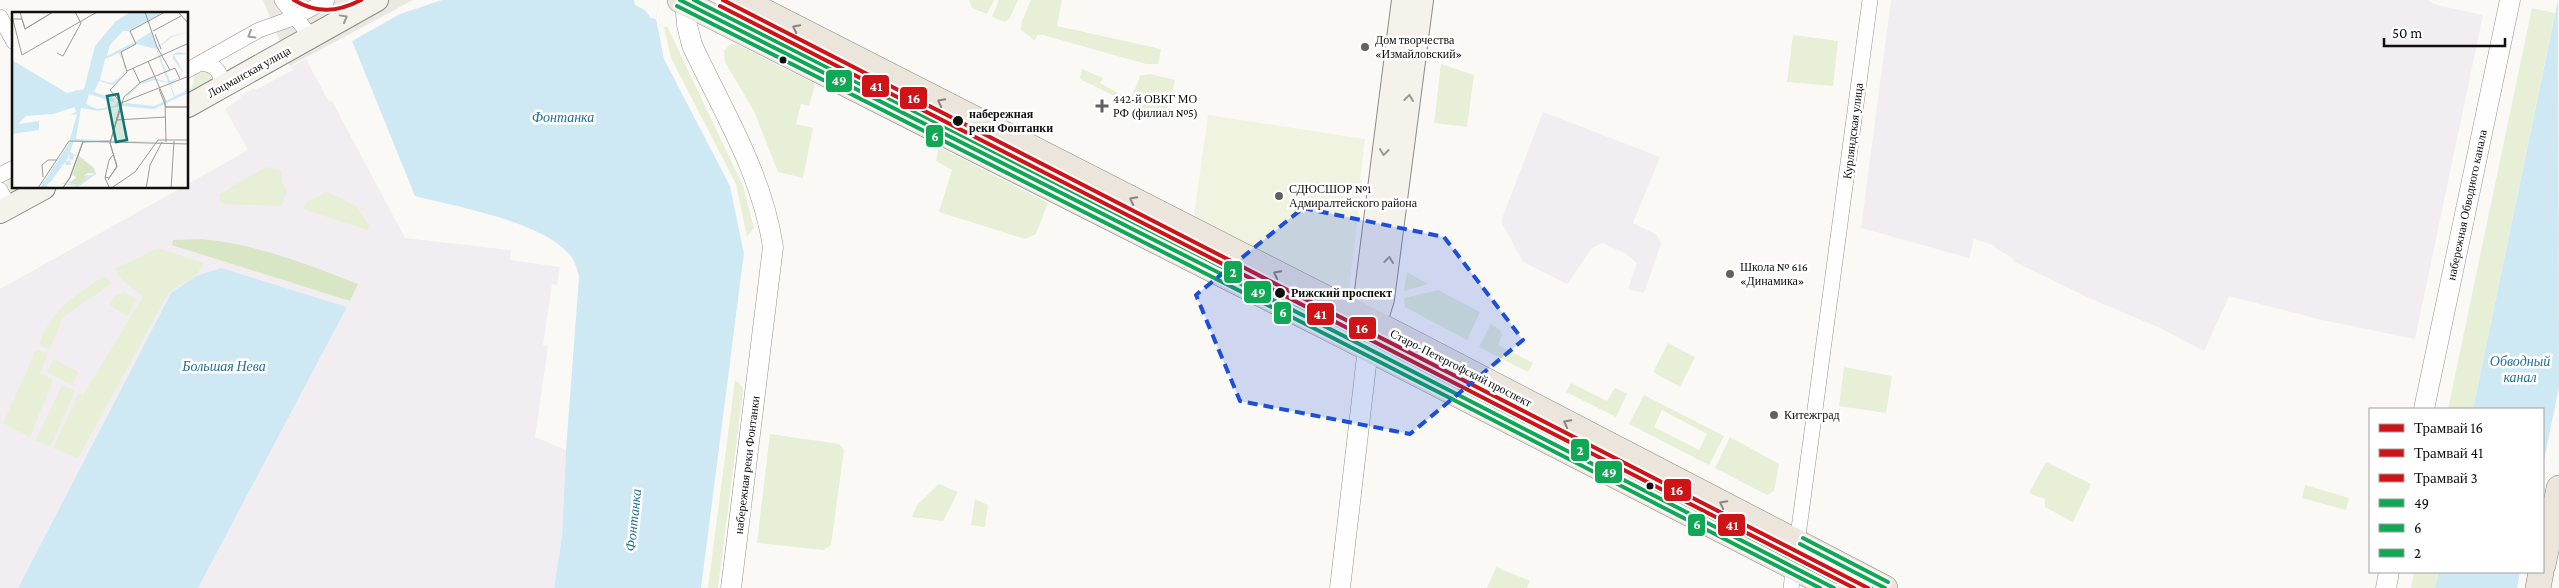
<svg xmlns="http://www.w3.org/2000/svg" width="2559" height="588" font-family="'Crimson Pro',serif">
<rect width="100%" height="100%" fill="#fbf9f5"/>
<!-- industrial -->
<path fill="#f2edf1" d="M 1891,0 L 2427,0 L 2437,5 L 2483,15 L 2415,339 L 2322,320 L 2229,296 L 2204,351 L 2160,328 L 2089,298 L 2013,261 L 2013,258 L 1997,249 L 1993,245 L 1974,239 L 1969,258 L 1861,228 Z
M 306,59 L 329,102 L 332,101 L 405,238 L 511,250 L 510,260 L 560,267 L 557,285 L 552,284 L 543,345 L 548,346 L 535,437 L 566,450 L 562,537 L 554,588 L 198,588 L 347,307 L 171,293 L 18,588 L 0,588 L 0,289 L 181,188 L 188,188 L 188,184 L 248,150 L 225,109 L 241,98 L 240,96 L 254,88 L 255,90 L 293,70 L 291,67 Z
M 1543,112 L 1660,157 L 1633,223 L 1657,235 L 1661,244 L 1644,293 L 1628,289 L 1637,263 L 1625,253 L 1602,243 L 1592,248 L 1567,284 L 1523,262 L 1501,221 Z"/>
<!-- green -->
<path fill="#e7efd7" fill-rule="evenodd" d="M 969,0 L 994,0 L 987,14 L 972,8 Z
M 999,0 L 1018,0 L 1010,18 L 1005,22 L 992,17 Z
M 1031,0 L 1062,0 L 1057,26 L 1161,49 L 1158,64 L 1146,64 L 1043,35 L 1037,35 L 1035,41 L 1021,30 L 1022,21 Z
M 2532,8 L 2555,13 L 2473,409 L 2448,409 Z
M 667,26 L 743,186 L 754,228 L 747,237 L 736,184 L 671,58 L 664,27 Z
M 1793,35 L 1838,41 L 1833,86 L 1787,82 Z
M 731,44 L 738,45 L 815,84 L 809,106 L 801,104 L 796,124 L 813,128 L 803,178 L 778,172 L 754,111 L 725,62 L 724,50 Z
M 1441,64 L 1474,75 L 1467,127 L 1434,123 Z
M 1082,69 L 1103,78 L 1100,83 L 1130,100 L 1140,77 L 1137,76 L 1150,74 L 1175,80 C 1172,94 1171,118 1151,114 L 1082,80 L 1080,78 Z
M 205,71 L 211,74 L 213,82 L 188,100 L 188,90 L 192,87 L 195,74 Z
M 939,147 L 1048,203 L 1036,234 L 1025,239 L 939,212 L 952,170 L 936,161 Z
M 266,167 L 282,171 L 282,182 L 287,191 L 281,206 L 224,204 L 219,200 L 220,194 Z
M 14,176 L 14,188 L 32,188 L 13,195 L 6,184 L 8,180 Z
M 326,191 L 356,206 L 369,225 L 368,230 L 303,209 L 307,201 L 320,196 Z
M 158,248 L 204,263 L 197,274 L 169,292 L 78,458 L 53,448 L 79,393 L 83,395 L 143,297 L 119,277 L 115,269 Z
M 1407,272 L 1428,284 L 1404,291 Z
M 104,276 L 112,283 L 62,318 L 50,349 L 42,346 L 39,343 C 56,305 71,299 104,276 Z
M 1438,290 L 1480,312 L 1467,340 L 1405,307 L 1404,298 Z
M 124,292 L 137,300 L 127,316 L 109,305 L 115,296 Z
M 1491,324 L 1500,330 L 1502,335 L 1498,345 L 1533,363 L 1528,372 L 1479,347 Z
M 1668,343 L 1695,357 L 1680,387 L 1653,372 Z
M 36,350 L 48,353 L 40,373 L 53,380 L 30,437 L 3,423 Z
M 54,359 L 78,372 L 72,385 L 47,372 Z
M 1844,367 L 1892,376 L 1886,413 L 1839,406 Z
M 735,380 L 742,386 L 743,391 L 718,588 L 708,588 Z
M 1571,383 L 1607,401 L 1615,388 L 1627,394 L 1616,417 L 1566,392 Z
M 62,385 L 75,391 L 50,447 L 36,440 Z
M 1644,395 L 1724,436 L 1709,465 L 1629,424 ZM 1662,410 L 1707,434 L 1699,450 L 1654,427 Z
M 770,434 L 839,444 L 844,450 L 831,545 L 824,550 L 757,543 Z
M 1730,437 L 1779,464 L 1774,491 L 1767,495 L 1715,468 Z
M 2046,462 L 2091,484 L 2073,522 L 2045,507 L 2045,499 L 2029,493 Z
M 939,484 L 958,492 L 943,521 L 912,517 L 917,505 Z
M 2305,485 L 2349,498 L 2346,510 L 2302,498 Z
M 975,499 L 988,505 L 985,527 L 971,525 Z
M 1496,567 L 1530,581 L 1527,588 L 1487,588 Z
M 2414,572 L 2439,572 L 2435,588 L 2411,588 Z"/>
<!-- forest -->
<path fill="#d9e6c5" d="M 201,239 C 257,244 306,264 358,284 L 350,301 L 172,245 L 173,240 Z"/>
<!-- pitch -->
<path fill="#f0f3e0" d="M 1208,115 L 1365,139 L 1360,180 L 1362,181 L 1349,290 L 1344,293 L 1194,216 Z"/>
<!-- plaza -->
<path fill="#ebe7e1" d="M 263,0 L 413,0 L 290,66 Z"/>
<!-- water -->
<path fill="#cee9f3" d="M 442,0 L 659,0 L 656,19 L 664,59 L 730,186 L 744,254 L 701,588 L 554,588 L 562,537 L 566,450 L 579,277 C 577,268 575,260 568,253 C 540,221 457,207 415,196 L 352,41 L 400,14 Z
M 2558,0 L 2559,387 L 2543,465 L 2543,409 L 2473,409 Z
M 221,268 L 347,307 L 198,588 L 18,588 L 171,293 L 196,276 Z
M 2439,572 L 2520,572 L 2517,588 L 2435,588 Z"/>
<!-- pier -->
<path fill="#fbf9f5" d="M 634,0 L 659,0 L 656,19 L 651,18 L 645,10 L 635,5 Z
M 743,260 L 746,260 L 733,356 L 731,356 Z"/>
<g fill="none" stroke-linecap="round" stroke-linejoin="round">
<!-- minor casing -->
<g stroke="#959493" stroke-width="16">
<path id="minor" d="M 282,0 L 311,37
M 0,17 L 14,42
M 202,63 C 216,65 225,74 218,89
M 188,70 L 259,30 L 296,17 L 327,0
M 0,175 L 14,168
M 0,190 L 9,207
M 1791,588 L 1870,0"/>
</g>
<!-- tertiary casing -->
<g stroke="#959493" stroke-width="21">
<path id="tertiary" d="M 685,0 L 687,25 L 692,45 C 723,112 762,173 773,247 L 731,588
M 2424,409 L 2510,0
M 1340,588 L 1368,348
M 2386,588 L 2389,572"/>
</g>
<!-- secondary casing -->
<g stroke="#8c8b89" stroke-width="24">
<path id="secondary" d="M 188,106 L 377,0
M 0,212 L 44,188
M 1368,332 L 1366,291 L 1403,0
M 1368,348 L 1383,299 L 1422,0"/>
</g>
<!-- primary casing -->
<g stroke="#838280" stroke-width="26">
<path id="primary" d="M 680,0 L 1334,331 L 1834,588
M 742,0 L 1408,340 L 1885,588
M 2543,565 L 2559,488
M 2538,588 L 2541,572"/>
</g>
<!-- minor -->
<use href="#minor" stroke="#fefefe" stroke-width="15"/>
<!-- tertiary -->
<use href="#tertiary" stroke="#fefefe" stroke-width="20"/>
<!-- secondary -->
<use href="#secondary" stroke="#f5f2eb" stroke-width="22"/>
<!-- primary -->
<use href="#primary" stroke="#ebe5dc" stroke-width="25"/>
<!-- bus-1 casing -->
<g stroke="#fff" stroke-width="8">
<path id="bus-1" d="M 680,0 L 1334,331 L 1834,588
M 1800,544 L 1885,588"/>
</g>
<!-- bus-2 casing -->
<g stroke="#fff" stroke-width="8">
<path id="bus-2" d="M 677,6 L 1331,337 L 1820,588
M 1797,550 L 1871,588"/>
</g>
<!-- bus-3 casing -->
<g stroke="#fff" stroke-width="8">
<path id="bus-3" d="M 694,0 L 1337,325 L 1837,582
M 1803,538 L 1888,582"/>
</g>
<!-- bus-1 -->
<use href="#bus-1" stroke="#10a855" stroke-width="4"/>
<!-- bus-2 -->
<use href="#bus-2" stroke="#10a855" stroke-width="4"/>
<!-- bus-3 -->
<use href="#bus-3" stroke="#10a855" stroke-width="4"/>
<!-- tram-1 casing -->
<g stroke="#fff" stroke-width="8">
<path id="tram-1" d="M 723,0 L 1868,588"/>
</g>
<!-- tram-2 casing -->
<g stroke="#fff" stroke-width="8">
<path id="tram-2" d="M 720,6 L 1854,588"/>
</g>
<!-- tram-3 casing -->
<g stroke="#fff" stroke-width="8">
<path id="tram-3" d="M 294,0 C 317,14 338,12 361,0"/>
</g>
<!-- tram-1 -->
<use href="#tram-1" stroke="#ce1417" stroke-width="4"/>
<!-- tram-2 -->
<use href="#tram-2" stroke="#ce1417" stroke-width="4"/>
<!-- tram-3 -->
<use href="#tram-3" stroke="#ce1417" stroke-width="4"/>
</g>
<!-- one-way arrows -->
<defs><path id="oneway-chevron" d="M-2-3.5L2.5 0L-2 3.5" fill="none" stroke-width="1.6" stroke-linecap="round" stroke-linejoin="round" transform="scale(1.25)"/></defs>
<g stroke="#999793">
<use href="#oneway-chevron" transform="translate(344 18) rotate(-29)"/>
<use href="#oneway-chevron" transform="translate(1409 98) rotate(-83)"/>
<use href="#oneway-chevron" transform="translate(1384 152) rotate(97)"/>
<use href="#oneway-chevron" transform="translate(1389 260) rotate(-83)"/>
</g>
<g stroke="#888580">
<use href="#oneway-chevron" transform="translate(796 28) rotate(-153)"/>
<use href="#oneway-chevron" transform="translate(941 102) rotate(-153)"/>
<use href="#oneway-chevron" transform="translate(1133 200) rotate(-153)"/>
<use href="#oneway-chevron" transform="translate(1277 274) rotate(-153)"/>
<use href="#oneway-chevron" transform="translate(1567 423) rotate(-152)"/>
<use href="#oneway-chevron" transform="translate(1723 504) rotate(-152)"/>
</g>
<use stroke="#9e9e9e" href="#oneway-chevron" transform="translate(251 35) rotate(150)"/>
<!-- marked area -->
<path fill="#1d4ed8" fill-opacity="0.2" stroke="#1d4ed8" stroke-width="4" stroke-dasharray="10 6" stroke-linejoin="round" d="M 1303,208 L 1444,237 L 1523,340 L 1410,434 L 1240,401 L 1196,295 Z"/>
<!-- markers -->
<g fill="#626160" stroke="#fff" stroke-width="2">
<circle cx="1365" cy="47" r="5"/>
<path d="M1099.5 98.5h5v5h5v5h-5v5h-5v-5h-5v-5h5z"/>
<circle cx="1279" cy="196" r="5"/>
<circle cx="1730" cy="274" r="5"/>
<circle cx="1774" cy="415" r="5"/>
</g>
<g fill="#0f0f0f" stroke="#fff" stroke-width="2">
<circle cx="783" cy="60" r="4.5"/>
<circle cx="958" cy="121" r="6"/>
<circle cx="1280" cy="293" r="6"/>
<circle cx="1650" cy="486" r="4.5"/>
</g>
<g text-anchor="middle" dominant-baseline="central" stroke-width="5" stroke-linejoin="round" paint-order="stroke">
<!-- poi labels -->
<g font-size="12" fill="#0f0f0f" stroke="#fff" text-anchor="start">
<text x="1375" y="40">Дом творчества<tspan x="1375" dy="14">«Измайловский»</tspan></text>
<text x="1113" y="99">442-й ОВКГ МО<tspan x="1113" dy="14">РФ (филиал №5)</tspan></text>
<text x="1289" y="189">СДЮСШОР №1<tspan x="1289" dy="14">Адмиралтейского района</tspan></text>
<text x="1740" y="267">Школа № 616<tspan x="1740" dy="14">«Динамика»</tspan></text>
<text x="1784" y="415">Китежград</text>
</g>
<!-- street labels -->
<g font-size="12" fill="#0f0f0f" stroke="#fff">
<text transform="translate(249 72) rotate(-29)">Лоцманская улица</text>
<text transform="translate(1853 131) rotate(-83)">Курляндская улица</text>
<text transform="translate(2467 205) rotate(-78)">набережная Обводного канала</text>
<text transform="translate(1461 368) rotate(27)">Старо-Петергофский проспект</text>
<text transform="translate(747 465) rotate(-83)">набережная реки Фонтанки</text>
</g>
<!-- stop labels -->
<g font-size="12" font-weight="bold" fill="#0f0f0f" stroke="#fff" text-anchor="start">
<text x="969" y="114">набережная<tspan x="969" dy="14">реки Фонтанки</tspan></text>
<text x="1291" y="293">Рижский проспект</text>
</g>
<!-- water labels -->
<g font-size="14" font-style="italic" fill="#217098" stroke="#fff">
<text x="563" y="117">Фонтанка</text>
<text x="2520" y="361">Обводный<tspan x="2520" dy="16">канал</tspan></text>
<text x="224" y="366">Большая Нева</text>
<text transform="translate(633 520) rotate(-84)">Фонтанка</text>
</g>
</g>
<!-- overview -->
<g transform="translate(12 12)">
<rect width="176" height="176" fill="#fbf9f5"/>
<path d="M 67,144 L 82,156 L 84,162 L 76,161 L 72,164 L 77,163 L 67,173 L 56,171 L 64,166 L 61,162 L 59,166 Z" fill="#d9e6c5"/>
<path d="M 118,0 L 152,0 L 118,19 L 123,30 L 140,19 L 145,36 L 159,24 L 176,20 L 160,25 L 145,37 L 158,69 L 168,65 L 170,59 L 161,47 L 161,43 L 163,41 L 168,40 L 176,42 L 162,43 L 171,59 L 168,65 L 158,71 L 163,84 L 176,78 L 176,81 L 142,97 L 109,94 L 86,99 L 69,96 L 64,127 L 176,131 L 62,129 L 58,140 L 76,149 L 84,162 L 66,175 L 40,169 L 34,173 L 38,176 L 27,177 L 57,131 L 65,102 L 58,103 L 64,100 L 63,95 L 41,102 L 14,104 L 6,112 L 27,109 L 27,118 L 0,122 L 0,48 L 55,81 L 72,77 L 83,34 L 103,10 ZM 111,19 L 117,19 L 122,30 L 95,44 L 98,33 ZM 124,32 L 144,37 L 156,70 L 142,66 L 130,70 L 115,83 L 113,92 L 106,89 L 103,94 L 85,97 L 74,92 L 77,82 L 102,90 L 101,86 L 82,80 L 87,69 L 101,73 L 113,61 L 109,40 ZM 107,41 L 113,54 L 111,62 L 100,71 L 88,68 L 93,47 ZM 143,68 L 157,71 L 162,85 L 142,94 L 114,91 L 116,84 L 129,72 ZM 58,141 L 57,147 L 61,148 L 62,143 L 76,149 L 83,162 L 75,164 L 67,173 L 42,170 L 40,168 L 53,150 L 54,153 L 59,153 L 58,148 L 54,150 Z" fill="#cee9f3" fill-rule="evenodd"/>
<path fill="none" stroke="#cee9f3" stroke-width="2.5" d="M 0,97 L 55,94 L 66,89 L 81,70 L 91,32 L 101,19 L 131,2M 64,98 L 65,78"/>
<path fill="none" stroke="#9d9b99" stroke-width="1" d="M 8,0 L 13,17 L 41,0M 133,0 L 145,35 L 158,58M 166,0 L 177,12M 0,4 L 10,43 L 85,0M 0,7 L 10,7 L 13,17M 13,17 L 41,0M 141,19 L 169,4M 143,22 L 149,37M 45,41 L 51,44 L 69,11 L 63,0M 136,49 L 153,88 L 154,130M 121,56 L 128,71M 115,59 L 177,31M 147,77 L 154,95 L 177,95M 109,91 L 98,78 L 115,60 L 109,40 L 124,32 L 118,19 L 153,0M 153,95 L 177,95M 104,108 L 154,105M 31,165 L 30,153 L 36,148 L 45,148M 93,165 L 97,166 L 105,155 L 98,131 L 109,91 L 177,64M 96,168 L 105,154 L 98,131 L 112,85 L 129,70 L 163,56 L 168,67M 26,176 L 57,129 L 177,132M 50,177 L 58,165 L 71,129M 50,177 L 58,166 L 71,130 L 99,129M 98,177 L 123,160 L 146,128 L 177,128M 98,177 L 93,166 L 97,148 L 101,143M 134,177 L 138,153 L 150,130M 159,177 L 162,129"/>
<path fill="#0f766e" fill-opacity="0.15" stroke="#0f766e" stroke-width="2.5" d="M 106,82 L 115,128 L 104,130 L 95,84 Z"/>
<rect width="176" height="176" fill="none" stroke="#0f0f0f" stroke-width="2.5"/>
</g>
<g stroke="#fff" stroke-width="2">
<rect x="825" y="69" width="28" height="24" rx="5" fill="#10a855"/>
<rect x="861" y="74" width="29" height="24" rx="5" fill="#ce1417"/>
<rect x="899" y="86" width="29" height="24" rx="5" fill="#ce1417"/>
<rect x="925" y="124" width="19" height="24" rx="5" fill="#10a855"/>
<rect x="1223" y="260" width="20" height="24" rx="5" fill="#10a855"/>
<rect x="1243" y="280" width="29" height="24" rx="5" fill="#10a855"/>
<rect x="1273" y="301" width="19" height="24" rx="5" fill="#10a855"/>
<rect x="1306" y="302" width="29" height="24" rx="5" fill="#ce1417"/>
<rect x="1348" y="316" width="29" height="24" rx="5" fill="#ce1417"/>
<rect x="1570" y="438" width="20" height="24" rx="5" fill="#10a855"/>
<rect x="1594" y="460" width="29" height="24" rx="5" fill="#10a855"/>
<rect x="1663" y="478" width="29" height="24" rx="5" fill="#ce1417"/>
<rect x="1687" y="513" width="19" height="24" rx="5" fill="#10a855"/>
<rect x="1717" y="513" width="29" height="24" rx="5" fill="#ce1417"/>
</g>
<g font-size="14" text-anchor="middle" font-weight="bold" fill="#fff">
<text x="839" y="85">49</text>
<text x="876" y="91">41</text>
<text x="914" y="103">16</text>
<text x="935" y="141">6</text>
<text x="1233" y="277">2</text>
<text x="1258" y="297">49</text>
<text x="1283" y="317">6</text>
<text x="1320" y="319">41</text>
<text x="1362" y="333">16</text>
<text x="1580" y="455">2</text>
<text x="1609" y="477">49</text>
<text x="1677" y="495">16</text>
<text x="1697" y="529">6</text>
<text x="1732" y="530">41</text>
</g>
<!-- legend -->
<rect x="2369" y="408" width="175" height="165" fill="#ffffff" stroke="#9f9f9f"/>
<rect x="2379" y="424" width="25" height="8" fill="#ce1417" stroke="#9f9f9f"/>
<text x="2414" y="433" font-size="15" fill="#0f0f0f">Трамвай 16</text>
<rect x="2379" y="449" width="25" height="8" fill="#ce1417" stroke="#9f9f9f"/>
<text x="2414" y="458" font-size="15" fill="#0f0f0f">Трамвай 41</text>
<rect x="2379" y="474" width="25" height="8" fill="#ce1417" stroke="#9f9f9f"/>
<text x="2414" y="483" font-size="15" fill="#0f0f0f">Трамвай 3</text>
<rect x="2379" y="499" width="25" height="8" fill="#10a855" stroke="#9f9f9f"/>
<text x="2414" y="508" font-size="15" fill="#0f0f0f">49</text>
<rect x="2379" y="524" width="25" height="8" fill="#10a855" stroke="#9f9f9f"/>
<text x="2414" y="533" font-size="15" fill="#0f0f0f">6</text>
<rect x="2379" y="549" width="25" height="8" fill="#10a855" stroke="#9f9f9f"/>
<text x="2414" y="558" font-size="15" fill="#0f0f0f">2</text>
<!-- scale -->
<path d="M2384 38v8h121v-8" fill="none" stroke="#0f0f0f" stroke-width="2.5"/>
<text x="2392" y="38" font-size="15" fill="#0f0f0f" stroke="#ffffff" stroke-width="4" paint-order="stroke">50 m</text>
</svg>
